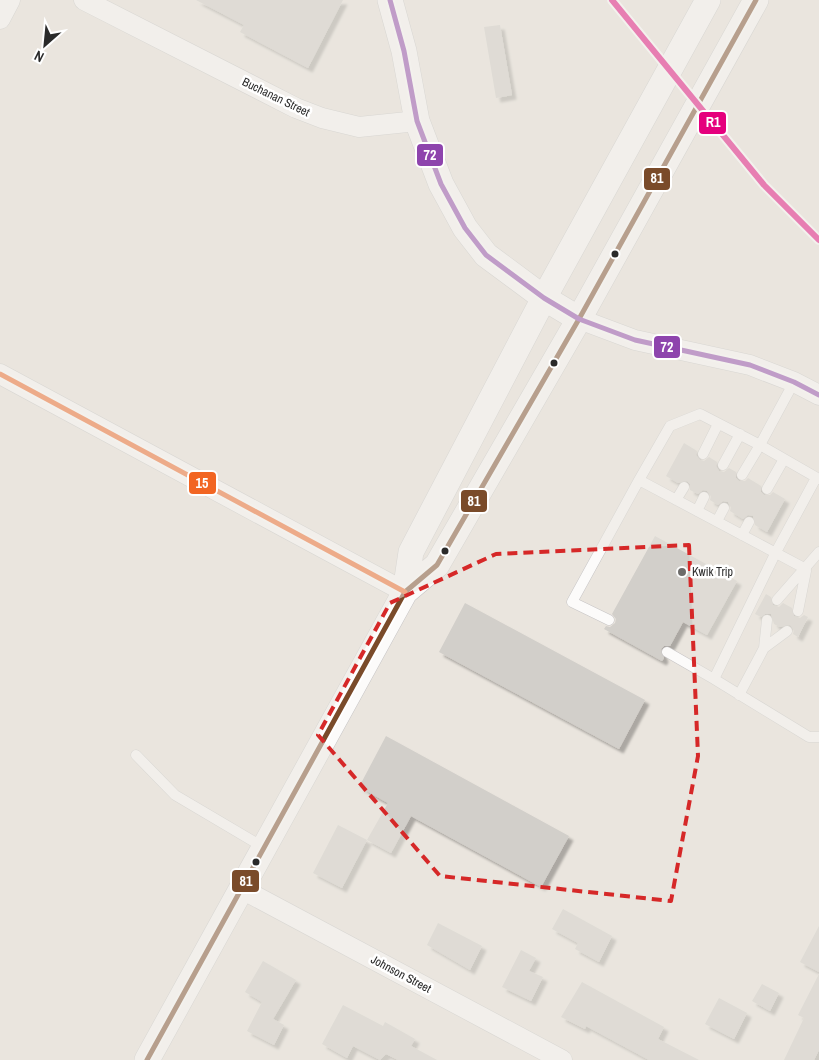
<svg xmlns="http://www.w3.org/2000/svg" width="819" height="1060" font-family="'Archivo Narrow',sans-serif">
<defs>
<filter id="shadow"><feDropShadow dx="4.5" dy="4.5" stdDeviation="1" flood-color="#0004"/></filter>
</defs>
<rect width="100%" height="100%" fill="#eae5de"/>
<!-- building -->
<path fill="#d2cfca" filter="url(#shadow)" d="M 196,0 L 343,0 L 308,68 L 240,32 L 244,25 Z
M 500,25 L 512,95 L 496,98 L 484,27 Z
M 684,443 L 697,451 L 696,455 L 700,460 L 704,461 L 709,457 L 717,462 L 716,466 L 719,471 L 724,472 L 729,468 L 736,472 L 736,478 L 739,481 L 745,481 L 748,478 L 761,486 L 761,492 L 764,495 L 770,495 L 773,492 L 785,499 L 767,532 L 755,525 L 753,516 L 748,515 L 743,519 L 730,511 L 731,507 L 728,502 L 723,501 L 718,505 L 710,500 L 711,496 L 707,491 L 703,490 L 698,494 L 690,490 L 690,484 L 687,481 L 678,483 L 666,476 Z
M 655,536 L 737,581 L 707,635 L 683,622 L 670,646 L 664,646 L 661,649 L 664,658 L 662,661 L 604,629 L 606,626 L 610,627 L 615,623 L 616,619 L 612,614 Z
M 766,594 L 771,597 L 773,605 L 779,607 L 783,603 L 792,608 L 794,616 L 800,618 L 804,615 L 808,617 L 798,637 L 793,634 L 794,630 L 790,625 L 780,627 L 774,624 L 771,614 L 765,614 L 761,617 L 755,614 Z
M 465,603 L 645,700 L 619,749 L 439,652 Z
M 386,736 L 569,836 L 541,887 L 411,816 L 391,853 L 367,840 L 388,803 L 359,787 Z
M 338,825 L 367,840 L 342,888 L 313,873 Z
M 563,909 L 612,936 L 599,962 L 575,949 L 578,943 L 552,929 Z
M 438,923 L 482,946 L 470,970 L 427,945 Z
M 819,926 L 819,972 L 800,962 Z
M 521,950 L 536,958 L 529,971 L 543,977 L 531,1001 L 502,987 Z
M 263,961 L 296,980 L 273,1019 L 284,1025 L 274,1045 L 247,1031 L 262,1002 L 245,992 Z
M 819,974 L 819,1050 L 814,1060 L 784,1060 L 804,1018 L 798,1015 Z
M 582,982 L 664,1027 L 658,1039 L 699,1060 L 649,1060 L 586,1026 L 585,1029 L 561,1017 Z
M 762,984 L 779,993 L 770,1011 L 752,1001 Z
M 719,998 L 747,1013 L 734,1039 L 705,1024 Z
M 343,1005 L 383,1026 L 385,1022 L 415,1039 L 411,1046 L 437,1060 L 398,1060 L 386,1054 L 380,1060 L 353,1046 L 347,1058 L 322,1044 Z"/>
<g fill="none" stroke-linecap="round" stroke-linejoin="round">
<!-- service casing -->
<g stroke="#c6c4c5" stroke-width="11">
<path id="service" d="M 794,382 L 760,445 L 819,479
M 703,454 L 718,424
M 723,465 L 740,434
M 742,475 L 760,445 L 700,414 L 670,426 L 639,480 L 806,569
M 816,478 L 776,552 L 714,679 L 809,737 L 819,737
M 767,489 L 784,459
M 676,500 L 684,487
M 697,511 L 704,497
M 717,521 L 724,508
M 742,535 L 749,522
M 777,600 L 819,552
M 798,611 L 806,571
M 609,620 L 572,602 L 639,480
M 764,648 L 787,631
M 667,652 L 714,679
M 739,695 L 764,648 L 767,620
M 136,755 L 175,795 L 263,847"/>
</g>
<!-- minor casing -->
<g stroke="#c6c4c5" stroke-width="21">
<path id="minor" d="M 84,0 L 296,108 L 322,118 L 359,127 L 417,121
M 0,19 L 10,0
M 579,319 L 635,340 L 750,365 L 794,382 L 819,395
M 0,374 L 405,592
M 240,888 L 562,1060"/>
</g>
<!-- tertiary casing -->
<g stroke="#c6c4c5" stroke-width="26">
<path id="tertiary" d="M 390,0 L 404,51 L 417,121 L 441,184 L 465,228 L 486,255 L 544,298 L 579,319
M 405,592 L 411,552 L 544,298 L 708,0
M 147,1060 L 405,592 L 437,565 L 579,319 L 756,0"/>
</g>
<!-- service -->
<use href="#service" stroke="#fcfbfa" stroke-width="10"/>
<!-- minor -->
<use href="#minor" stroke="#fcfbfa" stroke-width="20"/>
<!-- tertiary -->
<use href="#tertiary" stroke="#fcfbfa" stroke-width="25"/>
<!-- rail -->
<path stroke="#dddcde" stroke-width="4" d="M 612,0 L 764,185 L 819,240"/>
<!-- bus-1 casing -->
<g stroke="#fff" stroke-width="9">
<path id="bus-1" d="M 147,1060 L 405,592 L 437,565 L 579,319 L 756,0"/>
</g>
<!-- bus-2 casing -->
<g stroke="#fff" stroke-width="9">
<path id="bus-2" d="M 390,0 L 404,51 L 417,121 L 441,184 L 465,228 L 486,255 L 544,298 L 579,319 L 635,340 L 750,365 L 794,382 L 819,395"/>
</g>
<!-- bus-3 casing -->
<g stroke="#fff" stroke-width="9">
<path id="bus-3" d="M 0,374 L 405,592"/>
</g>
<!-- bus-1 -->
<use href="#bus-1" stroke="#7a4b2a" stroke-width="5"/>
<!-- bus-2 -->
<use href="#bus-2" stroke="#8e44ad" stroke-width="5"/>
<!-- bus-3 -->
<use href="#bus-3" stroke="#f26522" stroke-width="5"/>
<!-- rail-1 casing -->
<g stroke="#fff" stroke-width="10">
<path id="rail-1" d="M 612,0 L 764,185 L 819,240"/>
</g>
<!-- rail-1 -->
<use href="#rail-1" stroke="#e5007d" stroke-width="6"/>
</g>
<!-- marked area -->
<path d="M0 0H819V1060H0ZM 689,545 L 698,756 L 671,901 L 440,876 L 318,735 L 390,603 L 496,554 Z" fill="#eae5de" fill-opacity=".55" fill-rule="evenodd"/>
<path fill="none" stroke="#d62828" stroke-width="4" stroke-dasharray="10 6" stroke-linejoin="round" d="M 689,545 L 698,756 L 671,901 L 440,876 L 318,735 L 390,603 L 496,554 Z"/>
<!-- markers -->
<g fill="#2a2a2a" stroke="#fff" stroke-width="2">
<circle cx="615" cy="254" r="4.5"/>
<circle cx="554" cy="363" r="4.5"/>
<circle cx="445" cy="551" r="4.5"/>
<circle cx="256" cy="862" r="4.5"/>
</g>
<circle fill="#6d6b69" stroke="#fff" stroke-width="2" cx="682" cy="572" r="5"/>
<g text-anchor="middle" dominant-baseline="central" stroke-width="5" stroke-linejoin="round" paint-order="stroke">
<!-- street labels -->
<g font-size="12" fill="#2a2a2a" stroke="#fff">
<text transform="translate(276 97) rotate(26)">Buchanan Street</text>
<text transform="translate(401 974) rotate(28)">Johnson Street</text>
</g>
<!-- poi labels -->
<g font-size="12" fill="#2a2a2a" stroke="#fff" text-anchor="start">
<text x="692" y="572">Kwik Trip</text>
</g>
</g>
<g stroke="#fff" stroke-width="2">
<rect x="698" y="111" width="29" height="24" rx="5" fill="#e5007d"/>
<rect x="416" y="143" width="28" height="24" rx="5" fill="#8e44ad"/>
<rect x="643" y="167" width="28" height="24" rx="5" fill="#7a4b2a"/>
<rect x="653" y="335" width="28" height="24" rx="5" fill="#8e44ad"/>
<rect x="188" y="471" width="29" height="24" rx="5" fill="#f26522"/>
<rect x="460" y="489" width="28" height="24" rx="5" fill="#7a4b2a"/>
<rect x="231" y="869" width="29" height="24" rx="5" fill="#7a4b2a"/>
</g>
<g font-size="14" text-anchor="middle" font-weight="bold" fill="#fff">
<text x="713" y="127">R1</text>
<text x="430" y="160">72</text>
<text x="657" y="183">81</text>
<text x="667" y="352">72</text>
<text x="202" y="488">15</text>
<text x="474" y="506">81</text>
<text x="246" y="886">81</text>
</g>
<!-- north arrow -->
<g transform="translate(45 45) rotate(207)" stroke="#ffffff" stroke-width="4" paint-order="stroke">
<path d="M0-4L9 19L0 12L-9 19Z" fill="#2a2a2a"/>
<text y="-8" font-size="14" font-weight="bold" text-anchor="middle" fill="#2a2a2a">N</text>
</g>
</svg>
